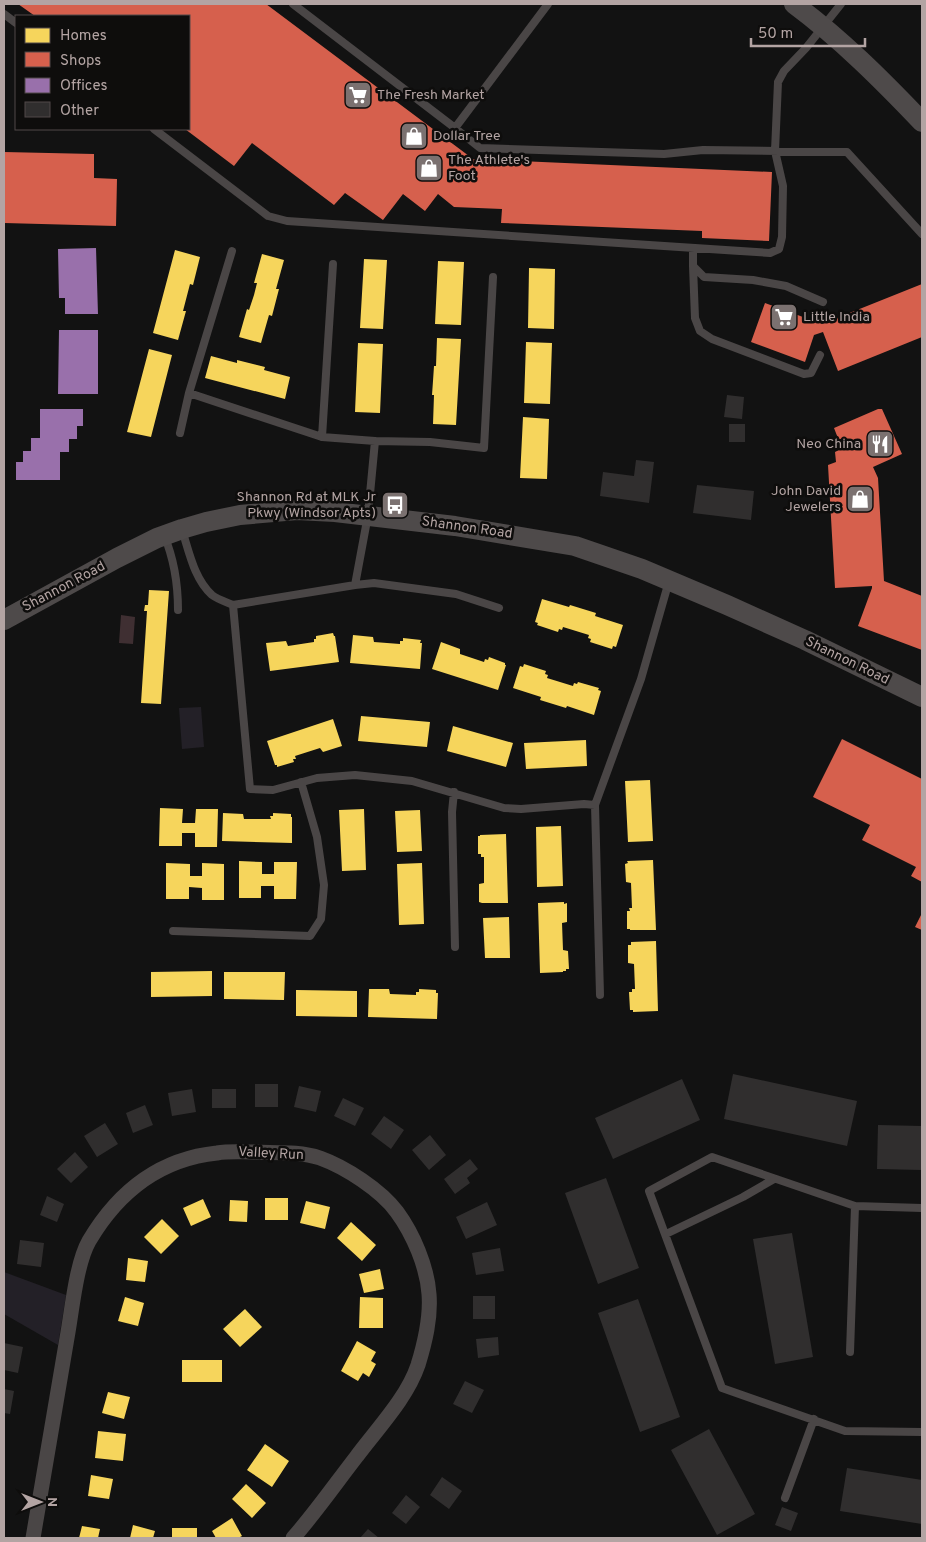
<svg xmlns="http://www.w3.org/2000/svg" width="926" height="1542" font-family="Overpass,sans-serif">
<rect width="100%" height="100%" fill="#121212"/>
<!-- green -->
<path fill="#232027" d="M 201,707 L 204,747 L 182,749 L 179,708 Z
M 4,1272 L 66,1295 L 58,1345 L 4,1314 Z"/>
<!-- water -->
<path fill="#3f2f32" d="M 121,615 L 135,617 L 133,644 L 119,643 Z"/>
<!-- homes -->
<path fill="#f6d55c" d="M 175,250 L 200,257 L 193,285 L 190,284 L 183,311 L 186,311 L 178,340 L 153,333 Z
M 262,254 L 284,260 L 276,289 L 279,289 L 272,316 L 269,315 L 261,343 L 239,337 L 247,309 L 249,310 L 254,295 L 257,283 L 254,283 Z
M 364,259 L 387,260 L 383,329 L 360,328 Z
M 438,261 L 464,262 L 461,325 L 435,324 Z
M 529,268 L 555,269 L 554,329 L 528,328 Z
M 437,338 L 461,339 L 456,425 L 433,424 L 434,395 L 432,395 L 433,381 L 434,366 L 436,366 Z
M 526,342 L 552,343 L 550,404 L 524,403 Z
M 358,343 L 383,344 L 380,413 L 355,412 Z
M 149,349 L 172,355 L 151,437 L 127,432 Z
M 211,356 L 237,363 L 237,360 L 265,367 L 264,370 L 290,377 L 285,399 L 205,378 Z
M 523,417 L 549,419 L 547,479 L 520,478 Z
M 149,590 L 169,591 L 161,704 L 141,703 L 147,611 L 144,611 L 145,605 L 148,605 Z
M 542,599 L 569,607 L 570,605 L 596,613 L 595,616 L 623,625 L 616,647 L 613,646 L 612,649 L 590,642 L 591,639 L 588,638 L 589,635 L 563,627 L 562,630 L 559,629 L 558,632 L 537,625 L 538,623 L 535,622 Z
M 333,633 L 334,636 L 335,636 L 339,662 L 270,671 L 266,643 L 286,641 L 288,646 L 314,642 L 314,639 L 316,639 L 316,636 Z
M 353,635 L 373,637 L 374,642 L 400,644 L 400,641 L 403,641 L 403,638 L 421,640 L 420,643 L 422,643 L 420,669 L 350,663 Z
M 441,642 L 460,649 L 460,654 L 484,662 L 485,659 L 488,660 L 489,657 L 505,663 L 505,665 L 506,665 L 498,690 L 432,669 Z
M 524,664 L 546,671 L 545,674 L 548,675 L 547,678 L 573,686 L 574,683 L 577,684 L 578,682 L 599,688 L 598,690 L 601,691 L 594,715 L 567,706 L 566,708 L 540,700 L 541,697 L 513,688 L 520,666 L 523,667 Z
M 361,716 L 430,722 L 427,747 L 358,741 Z
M 333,719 L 342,746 L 323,752 L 320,748 L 295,756 L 296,759 L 293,759 L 294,762 L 277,767 L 277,765 L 275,765 L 267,741 Z
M 453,726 L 513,743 L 506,767 L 447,751 Z
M 586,740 L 587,766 L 526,769 L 524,743 Z
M 650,780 L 653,841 L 628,842 L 625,781 Z
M 160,808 L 183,809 L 182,823 L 195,823 L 196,809 L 218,809 L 217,847 L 195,847 L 195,833 L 182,833 L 182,846 L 159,846 Z
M 364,809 L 366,870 L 342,871 L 339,810 Z
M 420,810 L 422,851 L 397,852 L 395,811 Z
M 223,813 L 243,814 L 244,819 L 271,819 L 270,816 L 273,816 L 273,813 L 291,814 L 291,817 L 292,817 L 292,843 L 222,841 Z
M 561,826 L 563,886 L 537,887 L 536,827 Z
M 506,834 L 508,903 L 482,903 L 479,902 L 479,884 L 484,883 L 484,857 L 481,857 L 481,854 L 478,854 L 478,836 L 480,836 L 480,835 Z
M 653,860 L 656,930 L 630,930 L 630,929 L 627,929 L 627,911 L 630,911 L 629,908 L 632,908 L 631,883 L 626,882 L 625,864 L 628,863 L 627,861 Z
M 239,861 L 262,862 L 262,874 L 274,874 L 274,862 L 297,862 L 296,899 L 274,899 L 274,886 L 261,886 L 261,898 L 239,898 Z
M 166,863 L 190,864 L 190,876 L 202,876 L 202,863 L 224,864 L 224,900 L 202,900 L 202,888 L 189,887 L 189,899 L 166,899 Z
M 422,863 L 424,924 L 399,925 L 397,864 Z
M 564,902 L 564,904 L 567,903 L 567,922 L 562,923 L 563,950 L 568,951 L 569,969 L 566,969 L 566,971 L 563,971 L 563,972 L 540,973 L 538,903 Z
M 509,917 L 510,958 L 485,958 L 483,918 Z
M 656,941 L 658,1011 L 633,1012 L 633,1010 L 630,1010 L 629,992 L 632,992 L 632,989 L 635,989 L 634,964 L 628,963 L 628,945 L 631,945 L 631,942 Z
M 212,971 L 212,996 L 151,997 L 151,972 Z
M 224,972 L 285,972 L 284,1000 L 224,999 Z
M 369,989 L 389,989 L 390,994 L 416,995 L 416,992 L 419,992 L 419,989 L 436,990 L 436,993 L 438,993 L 437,1019 L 368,1017 Z
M 296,990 L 357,991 L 357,1017 L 296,1016 Z
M 265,1198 L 288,1198 L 288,1220 L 265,1220 Z
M 203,1199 L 211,1217 L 191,1226 L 183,1208 Z
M 230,1200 L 248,1201 L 247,1222 L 229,1221 Z
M 306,1201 L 330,1207 L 325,1229 L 300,1223 Z
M 162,1219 L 179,1236 L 161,1254 L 144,1237 Z
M 351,1222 L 376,1245 L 362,1261 L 337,1238 Z
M 128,1258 L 148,1261 L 145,1282 L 126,1280 Z
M 380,1269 L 384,1289 L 364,1293 L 359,1274 Z
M 125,1297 L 144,1303 L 138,1326 L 118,1321 Z
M 360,1297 L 383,1298 L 383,1328 L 359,1328 Z
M 245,1309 L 262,1327 L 240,1347 L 223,1329 Z
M 357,1341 L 376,1352 L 371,1361 L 376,1364 L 369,1377 L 363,1373 L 358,1381 L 341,1371 Z
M 182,1360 L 222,1360 L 222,1382 L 182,1382 Z
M 108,1392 L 130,1397 L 124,1419 L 102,1413 Z
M 98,1431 L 126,1434 L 123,1461 L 95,1458 Z
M 265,1444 L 289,1461 L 272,1487 L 247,1470 Z
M 91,1475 L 113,1479 L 109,1499 L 88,1496 Z
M 246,1484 L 266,1503 L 252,1518 L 232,1499 Z
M 232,1518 L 242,1536 L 238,1538 L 216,1538 L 212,1531 Z
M 133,1525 L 155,1531 L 153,1538 L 130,1538 Z
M 82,1526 L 100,1529 L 98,1538 L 79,1538 Z
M 172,1528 L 197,1528 L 197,1538 L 172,1538 Z"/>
<!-- shops -->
<path fill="#d6604d" d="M 18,4 L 266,4 L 473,159 L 772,172 L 769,241 L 702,238 L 702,231 L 501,223 L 502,209 L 454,207 L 438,194 L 425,211 L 403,194 L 383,220 L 345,193 L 334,205 L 252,143 L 234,166 L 185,129 L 189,129 L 189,16 L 35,16 Z
M 4,152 L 94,154 L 94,178 L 117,179 L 116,226 L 4,223 Z
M 922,284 L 922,337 L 838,371 L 823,332 L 814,335 L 805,362 L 751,342 L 765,303 L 822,324 Z
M 878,409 L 882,409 L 902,454 L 873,467 L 878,478 L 884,581 L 922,596 L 922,650 L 858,626 L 872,588 L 872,586 L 835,588 L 828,465 L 836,462 L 835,452 L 841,449 L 841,446 L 834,428 Z
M 842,739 L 922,779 L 922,882 L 911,876 L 916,867 L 862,840 L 870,825 L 813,797 Z
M 922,913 L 922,930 L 915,927 Z"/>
<!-- offices -->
<path fill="#9970ab" d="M 96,248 L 98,314 L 65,314 L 65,298 L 59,298 L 58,249 Z
M 59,330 L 98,330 L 98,394 L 58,394 Z
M 40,409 L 83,409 L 83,426 L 77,426 L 77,439 L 69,439 L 69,452 L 60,452 L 60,480 L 16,480 L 16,462 L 23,462 L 23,451 L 31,451 L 31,438 L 40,438 Z"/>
<!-- building -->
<path fill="#302e2e" d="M 727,395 L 744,397 L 742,419 L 724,417 Z
M 729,424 L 745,424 L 745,442 L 729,442 Z
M 636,460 L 654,462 L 649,503 L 600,496 L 603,472 L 634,476 Z
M 697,485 L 754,491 L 751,520 L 693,513 Z
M 733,1074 L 857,1101 L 847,1146 L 724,1119 Z
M 682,1079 L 700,1120 L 613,1159 L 595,1118 Z
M 255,1084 L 278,1084 L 278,1107 L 255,1107 Z
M 299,1086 L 321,1091 L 316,1112 L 294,1107 Z
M 192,1089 L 196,1112 L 172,1116 L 168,1093 Z
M 212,1089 L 236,1089 L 236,1108 L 212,1108 Z
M 343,1098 L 364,1108 L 355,1126 L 334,1116 Z
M 145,1105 L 153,1125 L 133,1133 L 126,1113 Z
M 384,1116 L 404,1130 L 391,1149 L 371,1134 Z
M 105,1123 L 118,1144 L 97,1157 L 84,1136 Z
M 878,1125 L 922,1126 L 922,1170 L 877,1169 Z
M 430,1135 L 446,1155 L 429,1170 L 412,1150 Z
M 75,1152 L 88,1167 L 71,1183 L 57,1169 Z
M 470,1159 L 478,1169 L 467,1178 L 470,1183 L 455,1194 L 444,1179 Z
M 606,1178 L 639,1268 L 598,1284 L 565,1193 Z
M 47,1196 L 64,1204 L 57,1222 L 40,1215 Z
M 487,1202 L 497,1225 L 466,1239 L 456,1217 Z
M 792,1233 L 813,1357 L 775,1364 L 753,1239 Z
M 20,1240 L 44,1243 L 41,1267 L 17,1264 Z
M 500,1248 L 504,1271 L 476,1275 L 472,1253 Z
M 473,1296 L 495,1296 L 495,1319 L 473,1319 Z
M 638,1299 L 680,1417 L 640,1432 L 598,1313 Z
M 498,1337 L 499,1355 L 478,1358 L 476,1339 Z
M 4,1343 L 23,1347 L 18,1373 L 4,1370 Z
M 465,1381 L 484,1390 L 472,1413 L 453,1404 Z
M 4,1389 L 14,1391 L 10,1414 L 4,1413 Z
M 709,1429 L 755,1514 L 717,1535 L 671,1450 Z
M 847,1468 L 922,1480 L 922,1524 L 840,1511 Z
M 442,1477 L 462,1491 L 449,1509 L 430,1495 Z
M 406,1495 L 420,1507 L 406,1524 L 392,1513 Z
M 782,1507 L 798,1513 L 791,1531 L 775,1525 Z
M 368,1529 L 379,1538 L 360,1538 Z"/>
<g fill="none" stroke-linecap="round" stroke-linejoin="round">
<!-- lane -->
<path stroke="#4a4646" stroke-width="8" d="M 293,4 L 455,128 L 548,4
M 4,14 L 16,23
M 455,128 L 480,148 L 664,154 L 703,150 L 847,152 L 922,234
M 154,129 L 268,216 L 287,221 L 770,253 L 779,249 L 782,237 L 783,186 L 775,151 L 778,82 L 784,71 L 806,48 L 841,4
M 693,248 L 693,266 L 704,277 L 753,280 L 786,286 L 823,302
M 693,266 L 695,318 L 700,331 L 712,339 L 804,374 L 811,373 L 820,355
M 189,393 L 322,437 L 375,441 L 430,442 L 484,448 L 493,277
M 180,433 L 189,393 L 232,251
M 322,437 L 333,264
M 375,441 L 368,515 L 355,585 L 374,583 L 456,594 L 499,608
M 182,530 C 189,551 194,579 212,595 C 217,599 226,602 233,605
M 164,535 C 174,559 178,584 178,610
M 355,585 L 233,605 L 250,789 L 273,790 L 317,778 L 355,775 L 412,781 L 504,808 L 521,809 L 584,804 L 595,805 L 641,679 L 669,581
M 454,792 L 452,812 L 455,947
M 595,805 L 600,995
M 173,931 L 310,936 L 321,919 L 324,885 L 317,837 L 301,782
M 922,1208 L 855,1206 L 712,1157 L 649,1191 L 722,1388 L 845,1431 L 922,1432
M 666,1234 L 743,1197 L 774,1179
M 850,1352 L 855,1206
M 785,1498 L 814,1419"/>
<!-- street -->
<path stroke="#4a4646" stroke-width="15" d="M 33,1538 C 45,1471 56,1404 67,1338 C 72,1311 76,1264 89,1241 C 118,1192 159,1159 217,1153 C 229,1151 241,1152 253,1152 C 275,1153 299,1151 320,1158 C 345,1167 381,1190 397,1212 C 413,1234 427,1266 429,1294 C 431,1318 425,1342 418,1365 C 407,1398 377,1429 357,1456 C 336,1483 316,1512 293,1538"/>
<!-- secondary -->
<path stroke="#4e4a4a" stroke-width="20" d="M 794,4 C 841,39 882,80 922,122
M 4,620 L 117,558 L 157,538 L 182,529 L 206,522 L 240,515 L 297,510 L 335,512 L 455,526 L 575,546 L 642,569 L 727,605 L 805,640 L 922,697"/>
</g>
<!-- icons -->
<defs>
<g id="supermarket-square" transform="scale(1.4375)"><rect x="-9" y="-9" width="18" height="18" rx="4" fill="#7b7170" stroke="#0e0d0c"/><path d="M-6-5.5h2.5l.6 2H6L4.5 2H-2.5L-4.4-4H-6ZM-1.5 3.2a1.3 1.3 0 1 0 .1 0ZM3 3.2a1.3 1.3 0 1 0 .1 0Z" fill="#fff"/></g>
<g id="shop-square" transform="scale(1.4375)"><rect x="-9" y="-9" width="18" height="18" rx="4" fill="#7b7170" stroke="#0e0d0c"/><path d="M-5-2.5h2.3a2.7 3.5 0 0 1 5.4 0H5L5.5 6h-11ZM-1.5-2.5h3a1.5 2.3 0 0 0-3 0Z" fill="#fff"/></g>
<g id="restaurant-square" transform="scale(1.4375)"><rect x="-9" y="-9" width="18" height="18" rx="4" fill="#7b7170" stroke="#0e0d0c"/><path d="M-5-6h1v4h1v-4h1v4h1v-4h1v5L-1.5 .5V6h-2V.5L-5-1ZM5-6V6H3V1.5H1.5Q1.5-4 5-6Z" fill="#fff"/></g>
<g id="bus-square" transform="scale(1.4375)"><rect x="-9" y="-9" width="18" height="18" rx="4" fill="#7b7170" stroke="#0e0d0c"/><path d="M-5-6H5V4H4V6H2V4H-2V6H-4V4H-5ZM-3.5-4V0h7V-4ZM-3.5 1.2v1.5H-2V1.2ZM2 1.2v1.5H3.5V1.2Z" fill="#fff"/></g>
</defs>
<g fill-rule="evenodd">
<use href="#supermarket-square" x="358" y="95"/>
<use href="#shop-square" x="414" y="136"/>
<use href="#shop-square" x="429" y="168"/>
<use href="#supermarket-square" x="784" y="317"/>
<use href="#restaurant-square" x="880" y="444"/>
<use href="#shop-square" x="860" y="499"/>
<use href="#bus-square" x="395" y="505"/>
</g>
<g text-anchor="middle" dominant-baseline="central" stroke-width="5" stroke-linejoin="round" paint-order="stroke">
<!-- poi labels -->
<g font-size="14" fill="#b3a4a3" stroke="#0e0d0c" text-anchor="start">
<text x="377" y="95">The Fresh Market</text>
<text x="433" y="136">Dollar Tree</text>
<text x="448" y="160">The Athlete's<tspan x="448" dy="16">Foot</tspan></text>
<text x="803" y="317">Little India</text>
<text x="861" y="444" text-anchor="end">Neo China</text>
<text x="841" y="491" text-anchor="end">John David<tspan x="841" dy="16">Jewelers</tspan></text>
<text x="376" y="497" text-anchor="end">Shannon Rd at MLK Jr<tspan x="376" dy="16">Pkwy (Windsor Apts)</tspan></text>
</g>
<!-- street labels -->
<g font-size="14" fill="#b3a4a3" stroke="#0e0d0c">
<text transform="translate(467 528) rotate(8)">Shannon Road</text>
<text transform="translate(64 587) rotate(-28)">Shannon Road</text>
<text transform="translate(847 661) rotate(26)">Shannon Road</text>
<text transform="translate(271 1154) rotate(3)">Valley Run</text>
</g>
</g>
<!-- border -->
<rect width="926" height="1542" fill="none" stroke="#b3a4a3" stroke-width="10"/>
<!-- legend -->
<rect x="15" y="15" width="175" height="115" fill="#0e0d0c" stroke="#504948"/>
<rect x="25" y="28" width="25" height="15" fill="#f6d55c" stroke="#504948"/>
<text x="60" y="40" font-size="15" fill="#b3a4a3">Homes</text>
<rect x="25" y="52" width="25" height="15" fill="#d6604d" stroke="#504948"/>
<text x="60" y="65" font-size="15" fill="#b3a4a3">Shops</text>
<rect x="25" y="78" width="25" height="15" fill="#9970ab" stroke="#504948"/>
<text x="60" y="90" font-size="15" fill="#b3a4a3">Offices</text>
<rect x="25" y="102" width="25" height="15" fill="#302e2e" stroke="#504948"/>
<text x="60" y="115" font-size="15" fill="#b3a4a3">Other</text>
<!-- north arrow -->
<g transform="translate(40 1502) rotate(90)" stroke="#0e0d0c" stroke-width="4" paint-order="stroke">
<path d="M0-4L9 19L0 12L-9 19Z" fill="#b3a4a3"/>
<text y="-8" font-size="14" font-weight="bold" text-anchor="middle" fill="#b3a4a3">N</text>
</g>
<!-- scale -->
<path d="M751 38v8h114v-8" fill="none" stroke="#b3a4a3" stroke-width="2.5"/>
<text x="758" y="38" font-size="15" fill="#b3a4a3" stroke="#0e0d0c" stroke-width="4" paint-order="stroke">50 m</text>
</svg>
